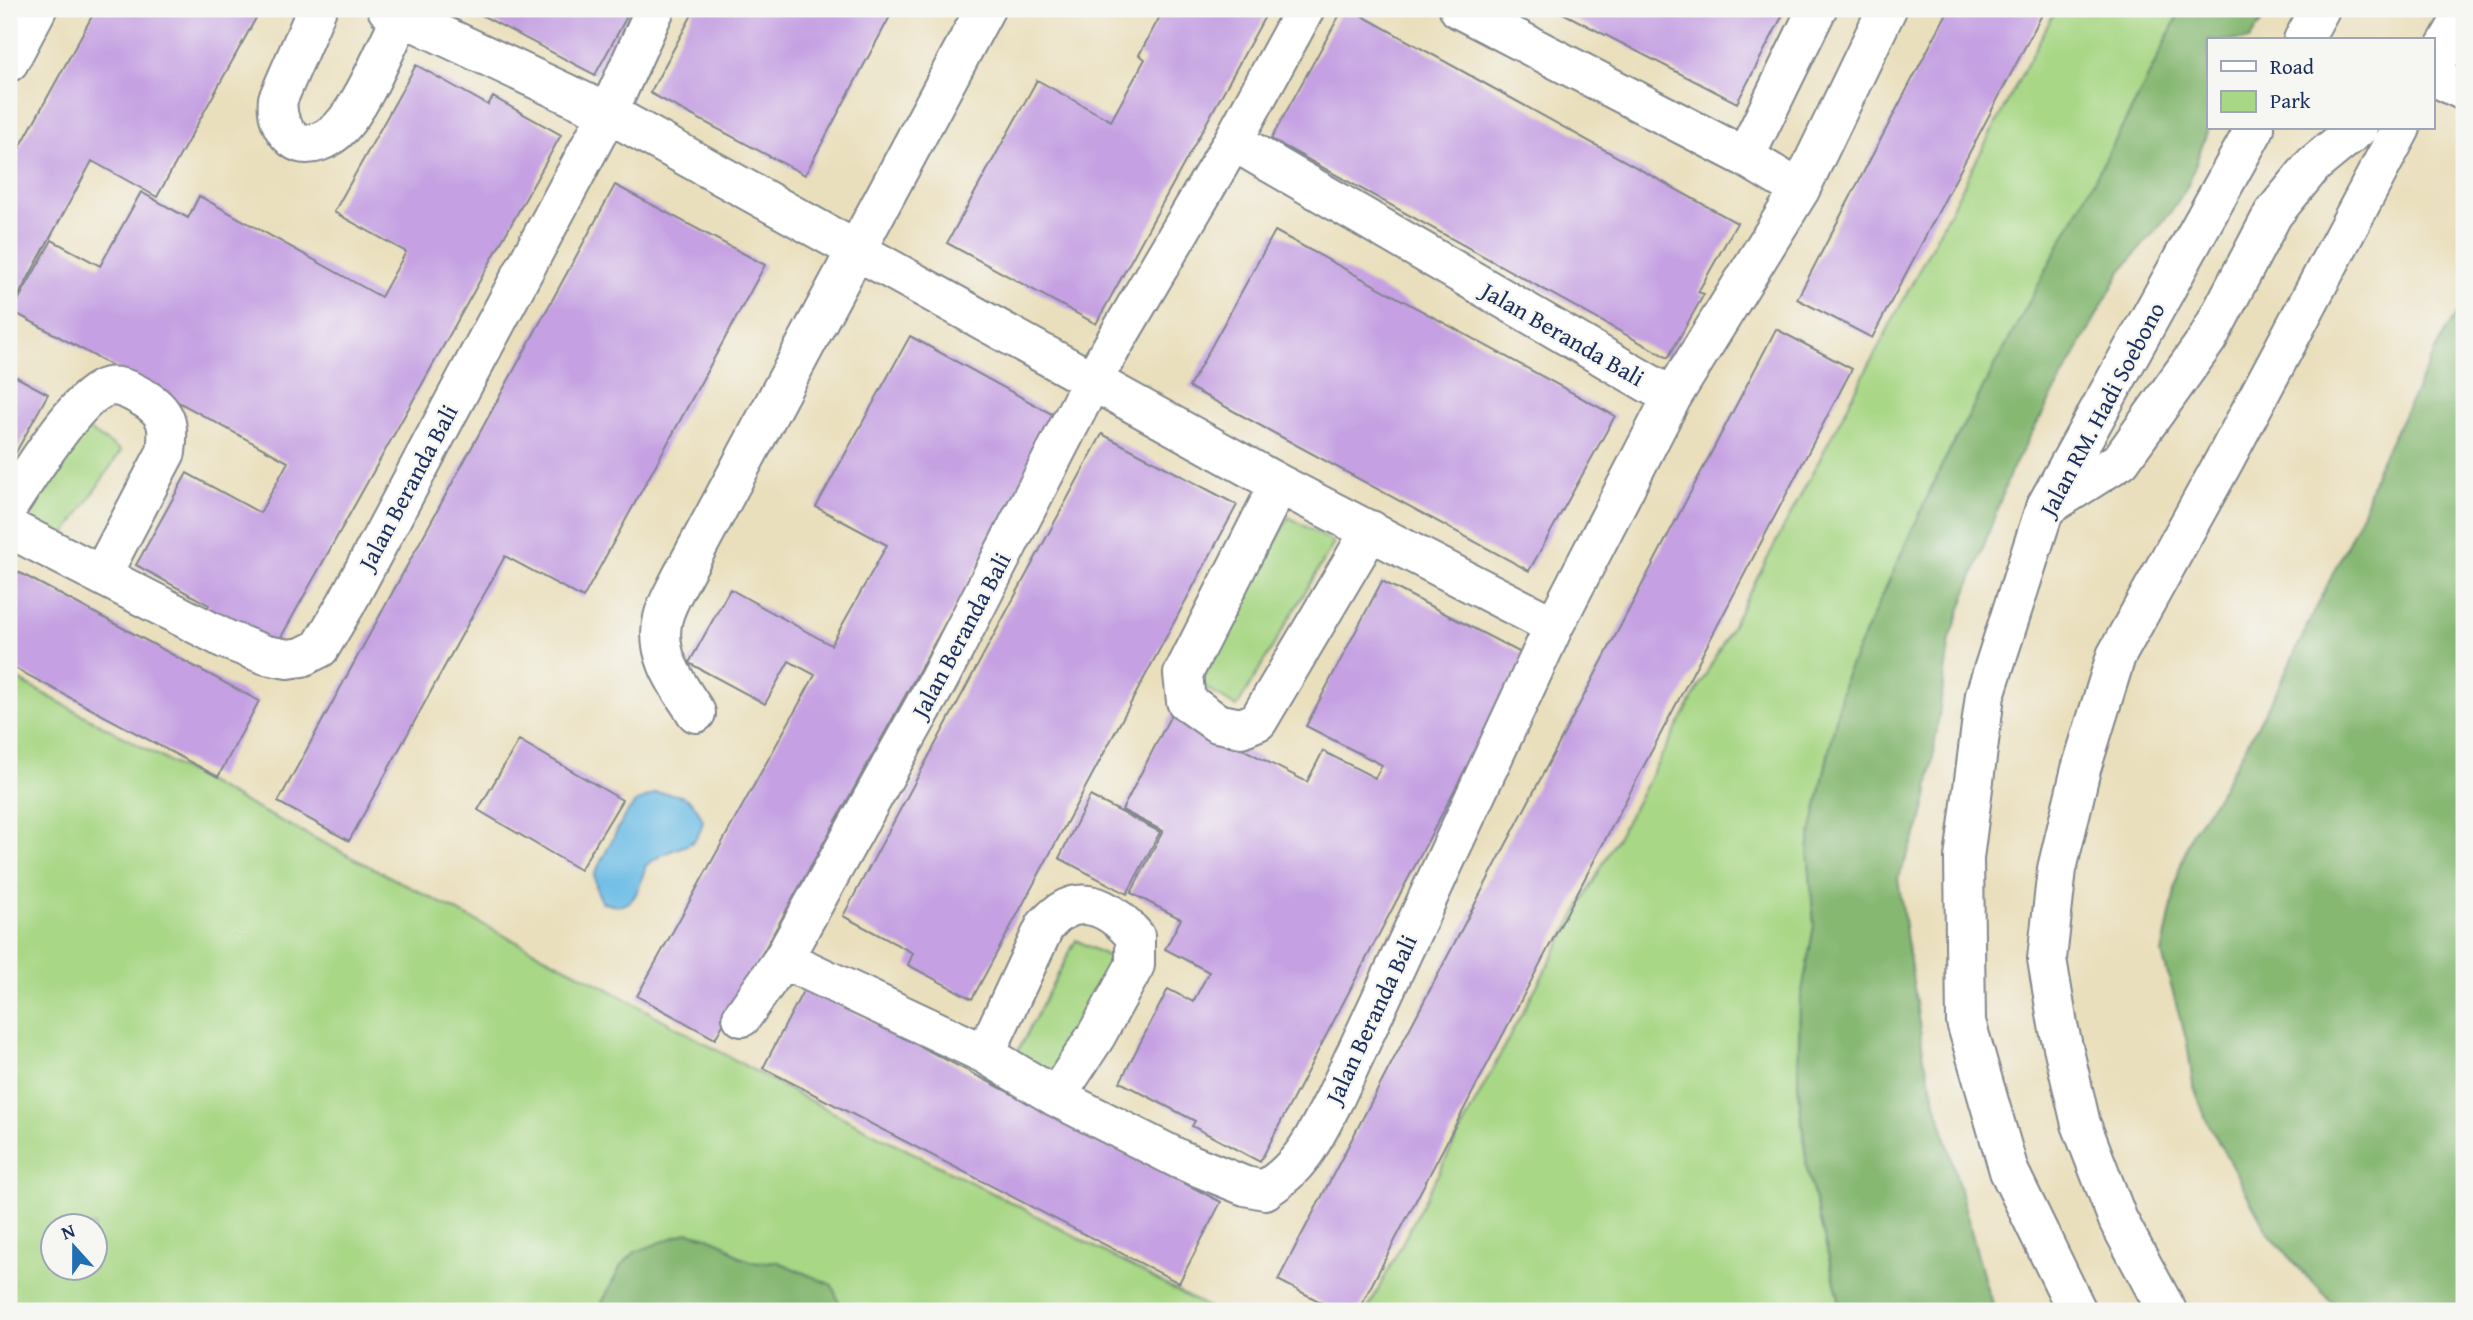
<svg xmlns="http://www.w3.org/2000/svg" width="2473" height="1320" font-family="'Gentium Book Plus',serif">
<rect width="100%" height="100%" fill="#f6f6f2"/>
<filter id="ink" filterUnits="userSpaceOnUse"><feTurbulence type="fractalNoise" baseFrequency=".0143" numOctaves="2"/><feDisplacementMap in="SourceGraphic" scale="14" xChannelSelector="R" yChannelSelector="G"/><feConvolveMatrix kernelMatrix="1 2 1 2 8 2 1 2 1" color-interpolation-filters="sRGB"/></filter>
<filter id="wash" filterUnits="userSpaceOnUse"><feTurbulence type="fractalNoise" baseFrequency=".00686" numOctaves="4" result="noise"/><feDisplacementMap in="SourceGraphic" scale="28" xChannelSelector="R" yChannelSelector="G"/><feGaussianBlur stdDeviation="1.57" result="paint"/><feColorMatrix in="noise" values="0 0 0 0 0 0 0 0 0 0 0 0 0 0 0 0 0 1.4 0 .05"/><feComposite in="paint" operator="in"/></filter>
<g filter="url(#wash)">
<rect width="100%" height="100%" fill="#eadfbc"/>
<!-- green -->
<path fill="#a8d785" stroke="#628372" stroke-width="2" fill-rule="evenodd" d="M 2056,9 L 2181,9 L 2139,96 L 1941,467 L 1845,677 L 1808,848 L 1814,926 L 1800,1003 L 1798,1083 L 1807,1168 L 1842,1311 L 1367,1311 L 1514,1028 L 1732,626 Z
M 78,423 L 121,451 L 56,548 L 14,520 Z
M 1289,517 L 1334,543 L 1237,707 L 1200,684 Z
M 9,675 L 242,801 L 597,983 L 785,1088 L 1024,1209 L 1214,1311 L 837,1311 L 840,1305 L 776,1261 L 757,1263 L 739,1257 L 725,1244 L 621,1266 L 598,1311 L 9,1311 ZM 52,1226 L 94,1226 L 94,1268 L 52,1268 Z
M 1076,940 L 1117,961 L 1057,1075 L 1016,1054 Z"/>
<!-- forest -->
<path fill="#86b872" stroke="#507468" stroke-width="2" d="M 2181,9 L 2270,9 L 2249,40 L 2209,40 L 2209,126 L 2188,185 L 2171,212 L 2121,271 L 2011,471 L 1950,639 L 1927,798 L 1921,822 L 1898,878 L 1924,1058 L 1988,1293 L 1996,1311 L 1842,1311 L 1807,1168 L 1798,1083 L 1800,1003 L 1814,926 L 1808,848 L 1845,677 L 1941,467 L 2139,96 Z
M 2464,304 L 2464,1311 L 2341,1311 L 2294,1263 L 2267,1231 L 2206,1119 L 2193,1084 L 2187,1042 L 2162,954 L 2179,870 L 2192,832 L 2217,797 L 2276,692 L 2364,509 L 2376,470 L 2446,330 Z
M 688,1232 L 708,1237 L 725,1244 L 739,1257 L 757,1263 L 776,1261 L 832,1285 L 840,1305 L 837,1311 L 598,1311 L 621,1266 L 635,1252 Z"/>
<!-- water -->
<path fill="#69bbe5" stroke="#4275a2" stroke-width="2" d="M 656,793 C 681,793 694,796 703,821 C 698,846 687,844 666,853 C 659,856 653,861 646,865 C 638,890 635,915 602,902 L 597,891 L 594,875 L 624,817 L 635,803 Z"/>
<g id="blocks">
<!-- building -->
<path fill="#c5a0e2" d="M 96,9 L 261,9 L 157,197 L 92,161 L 9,313 L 9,167 Z
M 470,9 L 631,9 L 595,75 Z
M 695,9 L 894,9 L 805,175 L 650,93 Z
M 1164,9 L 1269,9 L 1096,324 L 947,243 L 1037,80 L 1111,121 L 1145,59 L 1139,55 Z
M 1343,9 L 1350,9 L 1737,223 L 1698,292 L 1704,294 L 1668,358 L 1271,139 Z
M 1555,9 L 1786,9 L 1737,103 Z
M 1949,9 L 2045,9 L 1872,338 L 1797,299 Z
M 416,65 L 488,105 L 493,97 L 561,135 L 275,648 L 205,610 L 209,605 L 136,565 L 187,473 L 260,513 L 288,462 L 12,311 L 52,240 L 100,266 L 141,192 L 188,218 L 199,196 L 381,297 L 406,252 L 334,212 Z
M 615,185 L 765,265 L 583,598 L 505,556 L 349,841 L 278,802 Z
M 1275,231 L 1615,416 L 1529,571 L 1189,387 Z
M 1776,329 L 1852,369 L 1358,1311 L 1338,1311 L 1278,1280 Z
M 910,336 L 1059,418 L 715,1039 L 637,996 L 815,675 L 789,661 L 765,704 L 689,663 L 730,589 L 831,645 L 887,545 L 816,507 Z
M 9,373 L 48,394 L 9,465 Z
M 1102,434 L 1237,505 L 972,999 L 908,965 L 913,953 L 843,916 Z
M 9,567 L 259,701 L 218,777 L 9,665 Z
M 1382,581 L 1525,655 L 1260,1162 L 1192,1126 L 1195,1121 L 1120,1082 L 1168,989 L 1193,1002 L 1209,972 L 1165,949 L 1181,919 L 1131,893 L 1163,831 L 1122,810 L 1172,713 L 1307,782 L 1323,751 L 1375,778 L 1382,765 L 1306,726 Z
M 519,740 L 622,800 L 580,870 L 478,810 Z
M 1090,796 L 1160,832 L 1127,894 L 1059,858 Z
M 805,987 L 1221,1202 L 1179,1283 L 763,1068 Z"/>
</g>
</g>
<g filter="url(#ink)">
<use href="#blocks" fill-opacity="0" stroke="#82878d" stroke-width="2"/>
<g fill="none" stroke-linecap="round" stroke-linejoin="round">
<!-- minor casing -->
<g stroke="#82878d" stroke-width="42">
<path id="minor" d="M 317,9 L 278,99 C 276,114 281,129 293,139 C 308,151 330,139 341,127 C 364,103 386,46 402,16
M 387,9 L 608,113 L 1279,484 L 1554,626
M 1459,9 L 1745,157 L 1800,190
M 9,62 L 37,9
M 2433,68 L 2464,14
M 2433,76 L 2464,91
M 1745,157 L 1817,9
M 1672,397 L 1800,190 L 1887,9
M 1279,484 L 1183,674 L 1186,701 L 1217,723 L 1241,728 L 1258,721 L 1371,530
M 9,505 C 28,478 77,394 108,387 C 120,384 137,394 147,400 C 169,414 169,429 166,452 L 102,574
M 2045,508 L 2121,460 L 2208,338 L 2273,214 L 2313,165 L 2358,128
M 9,528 L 227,640 L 266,655 L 288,659 L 302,657 L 320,648 L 346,604 L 608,113 L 655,9
M 696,713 C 678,685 654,655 663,618 C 666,605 675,590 681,578 L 985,9
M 783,959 L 985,1054 L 1056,1097 L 1181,1160 L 1245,1186 L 1265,1190 C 1304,1164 1314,1138 1335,1098 L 1554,626 L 1672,397 L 1233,141
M 742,1017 L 783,959 L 939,679 L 1092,381 L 1233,141 L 1305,9
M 985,1054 L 1045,926 C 1050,921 1056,914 1062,911 C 1090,894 1117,915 1135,936 L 1135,965 L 1096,1036 L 1056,1097
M 2167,1311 L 2118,1220 L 2081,1124 L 2058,1025 L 2047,959 L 2057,869 L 2081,769 L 2116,656 L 2224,461 L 2401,128"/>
</g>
<!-- major casing -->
<g stroke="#82878d" stroke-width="42">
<path id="major" d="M 2303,40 L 2320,9
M 2077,1311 L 2009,1171 L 1966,1022 L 1964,858 L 1985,695 L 2045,508 L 2255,128"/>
</g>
<!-- minor -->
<use href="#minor" stroke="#fff" stroke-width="38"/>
<!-- major -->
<use href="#major" stroke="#fff" stroke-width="38"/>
</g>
</g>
<g text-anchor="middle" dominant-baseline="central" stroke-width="5" stroke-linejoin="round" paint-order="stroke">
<!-- street labels -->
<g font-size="24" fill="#1b2f5e" stroke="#f6f6f2">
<text transform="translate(1563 334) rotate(30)">Jalan Beranda Bali</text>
<text transform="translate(2102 409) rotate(-62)">Jalan RM. Hadi Soebono</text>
<text transform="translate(408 487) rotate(-62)">Jalan Beranda Bali</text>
<text transform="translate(961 635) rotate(-62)">Jalan Beranda Bali</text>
<text transform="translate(1371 1019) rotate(-65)">Jalan Beranda Bali</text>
</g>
</g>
<!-- margin -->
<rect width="2473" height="1320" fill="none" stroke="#f6f6f2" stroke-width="35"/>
<!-- legend -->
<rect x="2207" y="38" width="228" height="91" fill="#f6f6f2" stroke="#9ea6b7" stroke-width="2"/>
<rect x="2221" y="61" width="35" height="10" fill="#ffffff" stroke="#9ea6b7" stroke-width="2"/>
<text x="2270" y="74" font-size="21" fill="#1b2f5e">Road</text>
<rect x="2221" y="91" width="35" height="21" fill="#a8d785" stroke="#9ea6b7" stroke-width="2"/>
<text x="2270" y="108" font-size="21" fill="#1b2f5e">Park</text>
<!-- north arrow -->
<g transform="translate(74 1247) rotate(339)"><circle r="33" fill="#f6f6f2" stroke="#9ea6b7" stroke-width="2"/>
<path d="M0-5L12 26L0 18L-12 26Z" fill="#1f6fb2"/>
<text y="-10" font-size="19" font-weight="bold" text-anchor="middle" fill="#1b2f5e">N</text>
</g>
</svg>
